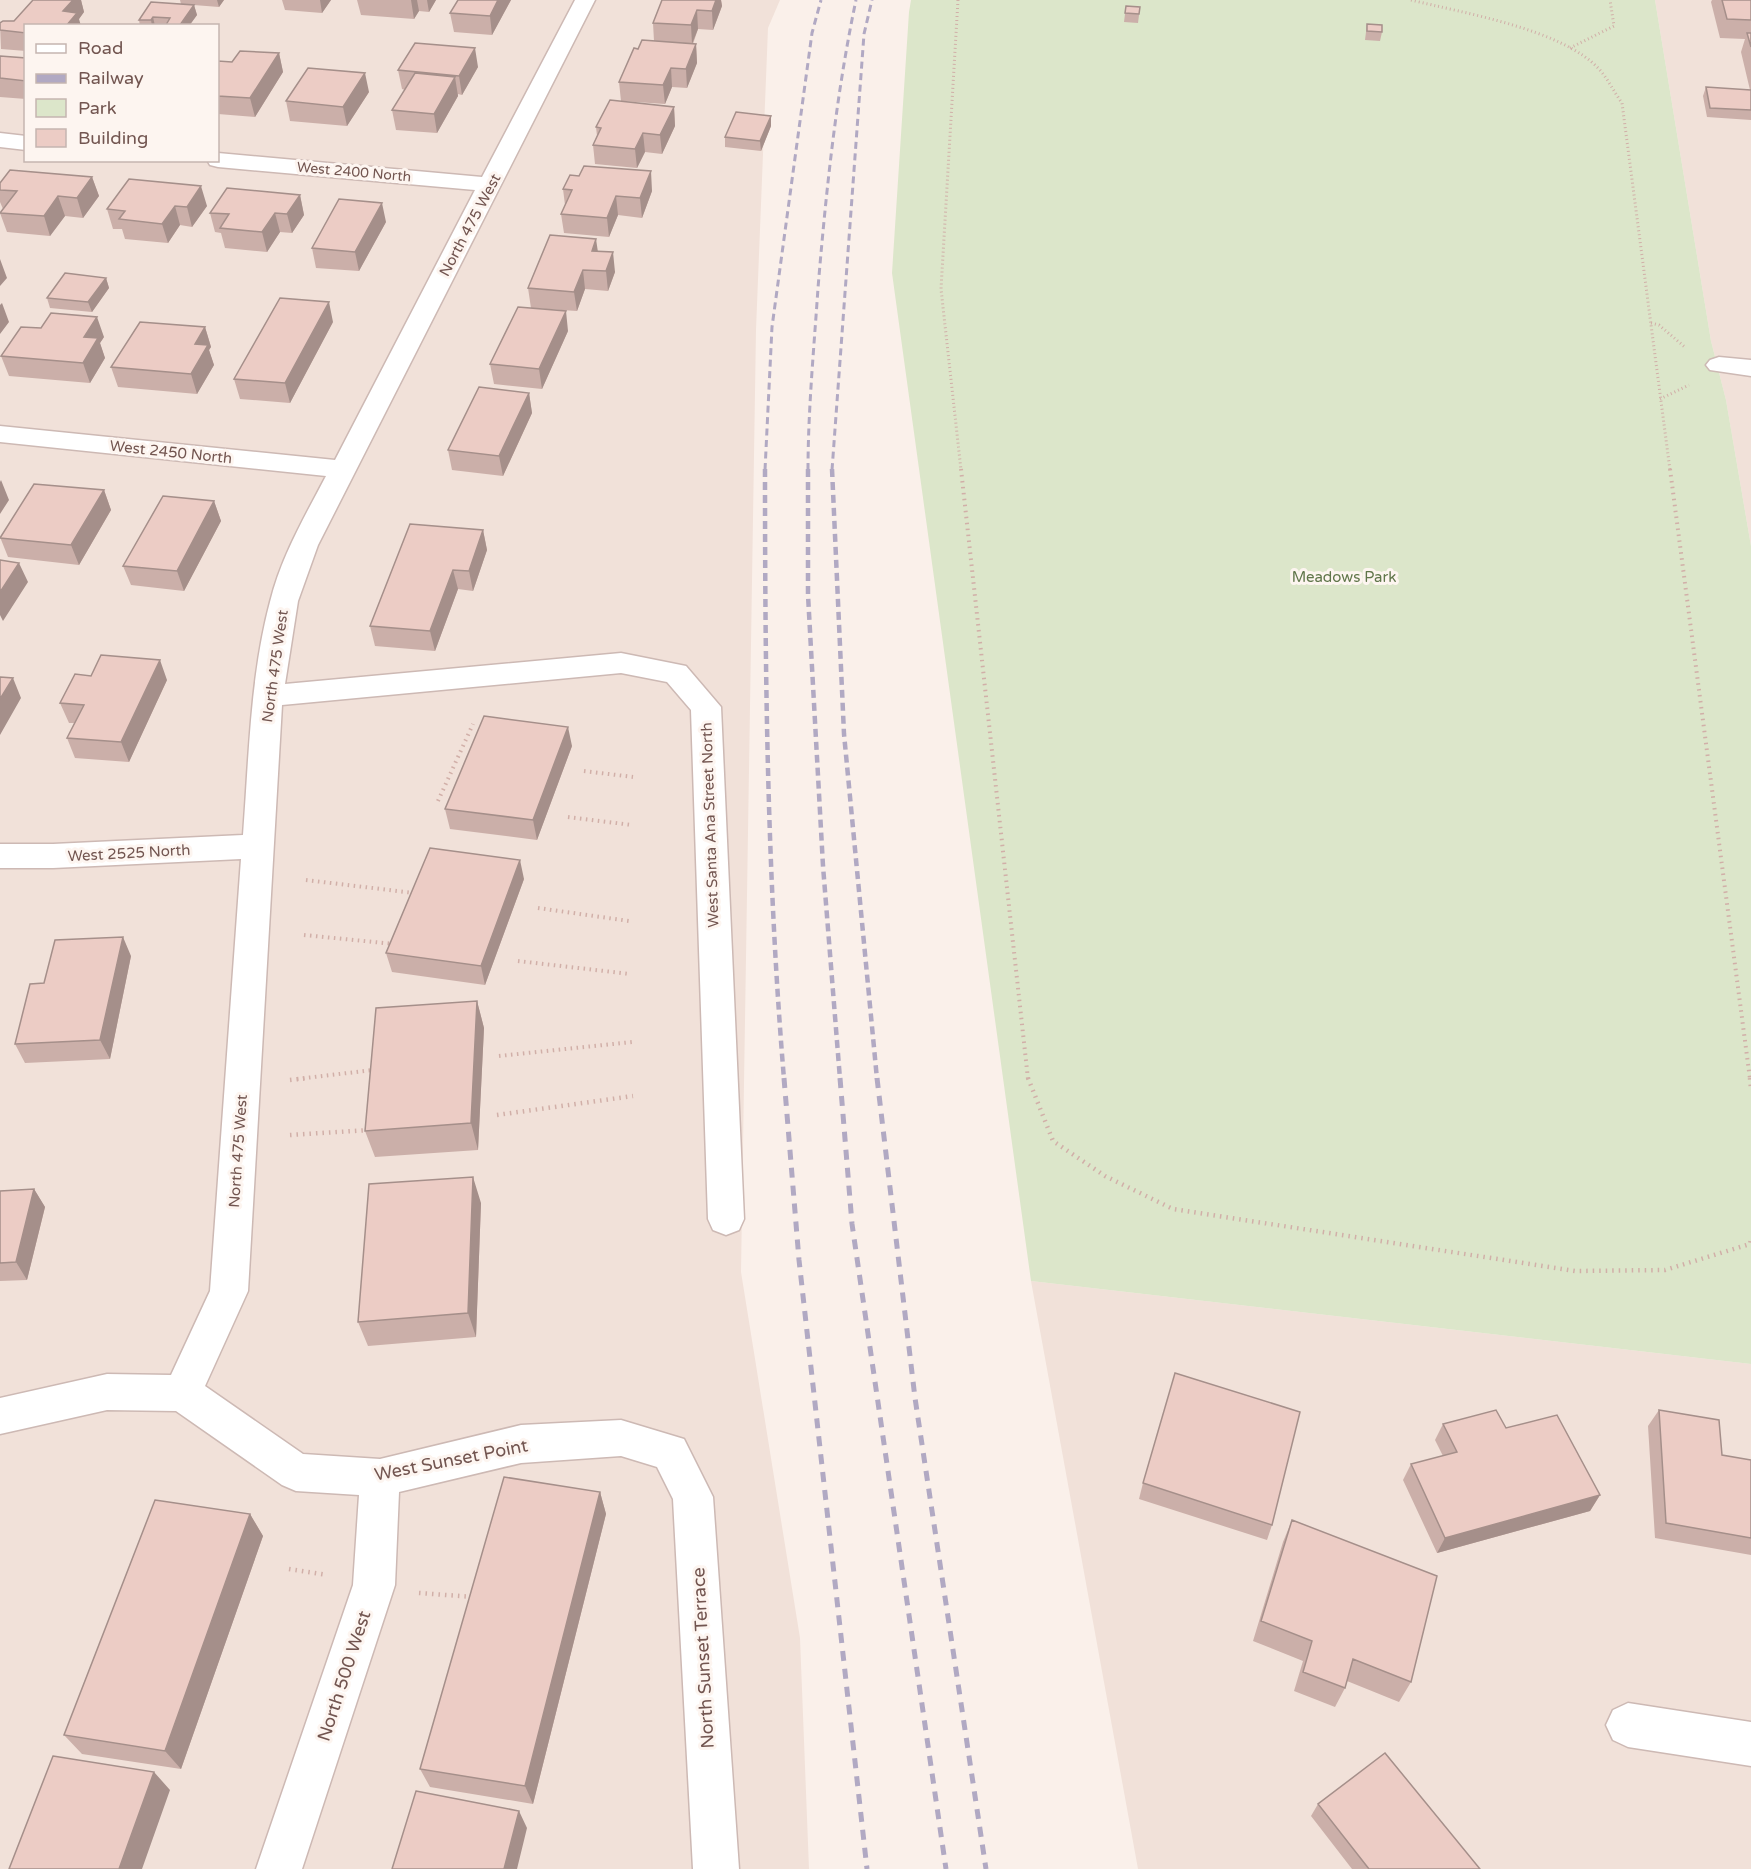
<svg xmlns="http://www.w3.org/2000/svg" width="1751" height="1869" font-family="'Varela Round',sans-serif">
<rect width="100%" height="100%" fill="#faf0ea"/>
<!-- residential -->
<path fill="#f1e1d9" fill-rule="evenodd" d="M 0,0 L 780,0 L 768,28 L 756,330 L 741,1272 L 800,1638 L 809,1869 L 0,1869 ZM 26,26 L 218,26 L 218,160 L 26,160 Z
M 1655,0 L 1751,0 L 1751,546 L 1726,400 L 1711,341 Z
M 1031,1281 L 1751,1364 L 1751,1869 L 1138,1869 Z"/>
<!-- green -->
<path fill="#dce6ca" d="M 911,0 L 1655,0 L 1711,341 L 1726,400 L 1751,546 L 1751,1364 L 1031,1281 L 892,273 L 909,12 Z"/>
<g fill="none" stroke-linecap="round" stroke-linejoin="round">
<!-- minor casing -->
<g stroke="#cdb9b4" stroke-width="3">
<path id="minor" d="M 575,0 L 595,0 L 318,545 L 298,601 L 285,684 L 621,653 L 686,666 L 721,707 L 744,1219 L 739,1230 L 726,1235 L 713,1230 L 708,1219 L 691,710 L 667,682 L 621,673 L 282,705 L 248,1291 L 205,1386 L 303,1454 L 380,1459 L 521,1425 L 621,1420 L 684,1439 L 713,1497 L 739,1869 L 693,1869 L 673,1499 L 657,1467 L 621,1456 L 521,1463 L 399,1492 L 395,1585 L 302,1869 L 256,1869 L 353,1585 L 359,1495 L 296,1491 L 282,1485 L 176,1411 L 107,1410 L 0,1434 L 0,1398 L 107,1374 L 171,1375 L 210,1291 L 241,859 L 53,868 L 0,868 L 0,844 L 53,844 L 243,835 C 249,757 250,677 270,602 C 281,557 305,516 326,476 L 0,442 L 0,426 L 335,460 L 475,190 L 218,167 L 210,165 L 207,160 L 218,160 L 218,153 L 482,177 Z
M 0,133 L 26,136 L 26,150 L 0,147 Z
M 1719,357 L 1751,360 L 1751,376 L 1710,370 L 1706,365 L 1710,360 Z
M 1628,1703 L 1751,1722 L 1751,1766 L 1628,1747 L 1613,1740 L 1606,1725 L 1613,1710 Z"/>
</g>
<!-- path-far2 -->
<path stroke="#d1afa8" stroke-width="3" stroke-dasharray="1 3" stroke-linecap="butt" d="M 958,0 L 941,289 L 961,470
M 1411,0 C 1463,13 1562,29 1599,69 C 1608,79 1614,92 1622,103 L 1670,470
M 1570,48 L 1614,26 L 1610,0
M 1651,323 L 1659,325 L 1686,348
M 1660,399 L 1689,385"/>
<!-- path-far1 -->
<path stroke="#d1afa8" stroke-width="4" stroke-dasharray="1.5 4.5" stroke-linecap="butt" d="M 961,469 L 1028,1079
M 1670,469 L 1750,1079
M 584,771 L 633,777
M 438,801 L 473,724
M 568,817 L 632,825
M 306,880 L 414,893
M 538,908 L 629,921
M 304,935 L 394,944
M 518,961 L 630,974
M 499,1056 L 632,1042
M 297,1079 L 373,1070"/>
<!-- path -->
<path stroke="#d1afa8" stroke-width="4.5" stroke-dasharray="1.5 5" stroke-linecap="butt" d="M 1028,1078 L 1053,1141 L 1105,1176 L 1173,1209 L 1575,1271 L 1665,1270 L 1750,1244 L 1751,1239
M 1750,1078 L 1751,1089
M 290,1080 L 309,1078
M 497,1115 L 633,1096
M 290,1135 L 369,1130
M 289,1569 L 327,1575
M 419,1593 L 474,1597"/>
<!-- minor -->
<use href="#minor" fill="#fff" fill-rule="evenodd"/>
<!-- rail-far2 -->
<path stroke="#b1a9c3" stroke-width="3" stroke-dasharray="7 4.5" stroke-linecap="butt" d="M 765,470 L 772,327 L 812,33 L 821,0
M 808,470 C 808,410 814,348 818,288 C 826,192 836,95 856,0
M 832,470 L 864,34 L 872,0"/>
<!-- rail-far1 -->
<path stroke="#b1a9c3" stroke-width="4.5" stroke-dasharray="8 5" stroke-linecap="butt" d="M 765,469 C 765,673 767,876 784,1079
M 808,469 L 808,595 L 823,866 L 840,1079
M 832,469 L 844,734 L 877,1079"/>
<!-- rail -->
<path stroke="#b1a9c3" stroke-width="5" stroke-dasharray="10 8" stroke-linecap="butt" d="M 784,1078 L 799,1260 L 867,1869
M 840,1078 L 852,1224 L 946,1869
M 877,1078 L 915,1398 L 986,1869"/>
</g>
<!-- wall -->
<path fill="#cbafa9" d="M 33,0 L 81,0 L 84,12 L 79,19 L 26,26 L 26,51 L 1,49 L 0,23 L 14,21 Z
M 180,0 L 224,0 L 219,7 L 181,4 Z
M 282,0 L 331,0 L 322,13 L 285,10 Z
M 357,0 L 436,0 L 429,12 L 419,11 L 414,19 L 361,15 Z
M 458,0 L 511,0 L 492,35 L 454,32 L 450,13 Z
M 662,0 L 721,0 L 722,6 L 713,30 L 698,29 L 693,44 L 696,44 L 697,63 L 687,88 L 672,87 L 665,104 L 621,101 L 619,82 L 638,49 L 654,41 L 653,23 Z
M 1712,0 L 1751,0 L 1751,120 L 1707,117 L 1703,96 L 1706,87 L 1750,90 L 1741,52 L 1745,39 L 1720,38 L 1711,2 Z
M 194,5 L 197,15 L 189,26 L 140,26 L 139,20 Z
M 1126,6 L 1140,7 L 1138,23 L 1124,22 Z
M 1367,24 L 1382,32 L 1380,41 L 1365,40 Z
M 279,53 L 283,72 L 255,117 L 218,114 L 218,61 L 232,62 Z
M 0,56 L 26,58 L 26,99 L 0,97 Z
M 478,67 L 462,95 L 458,94 L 458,96 L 437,133 L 396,130 L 392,110 L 405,90 L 402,89 L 398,70 Z
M 369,92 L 347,126 L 290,121 L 286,101 Z
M 674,107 L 675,126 L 662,154 L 645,152 L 637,168 L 595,164 L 593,145 L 597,136 L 596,127 Z
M 771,116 L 771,126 L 761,151 L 725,147 L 725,137 Z
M 579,176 L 652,191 L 642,218 L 618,215 L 609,237 L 564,233 L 561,214 L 565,205 L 563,189 Z
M 92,177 L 99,196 L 83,218 L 65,216 L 50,236 L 7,232 L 0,213 L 3,209 L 0,202 L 0,183 Z
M 129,179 L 207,206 L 192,227 L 180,225 L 168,243 L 125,239 L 122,229 L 113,229 L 107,209 Z
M 300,195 L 304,215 L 292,233 L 280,232 L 267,252 L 225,248 L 221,233 L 215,232 L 210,213 Z
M 386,222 L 359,271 L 316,268 L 312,248 Z
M 598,251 L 615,272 L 608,291 L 585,289 L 577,311 L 531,308 L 528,288 Z
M 106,278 L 109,288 L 92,312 L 50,308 L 47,298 Z
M 333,322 L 290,403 L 240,399 L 234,379 Z
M 205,327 L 211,347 L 209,350 L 214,365 L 197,394 L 118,387 L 111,367 Z
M 568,331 L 542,389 L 494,384 L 490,364 Z
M 104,337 L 100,343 L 105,358 L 90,383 L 9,376 L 1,356 Z
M 529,393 L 532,413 L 503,476 L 452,470 L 448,450 Z
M 104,490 L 111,510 L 79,565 L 8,557 L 0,537 Z
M 214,501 L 221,521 L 184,591 L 131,585 L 123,566 Z
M 483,530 L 487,550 L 473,591 L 458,589 L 435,651 L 375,646 L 370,626 Z
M 167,680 L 129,762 L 75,758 L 67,738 L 74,723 L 69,723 L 60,703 Z
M 572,746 L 537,840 L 450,829 L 445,809 Z
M 524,879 L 485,985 L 392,972 L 386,953 Z
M 131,956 L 110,1059 L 25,1063 L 15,1044 L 44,983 Z
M 477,1001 L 484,1028 L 478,1150 L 375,1157 L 365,1131 Z
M 34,1189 L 45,1207 L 27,1280 L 0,1281 L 0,1191 Z
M 481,1203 L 476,1337 L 368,1346 L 358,1322 Z
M 1659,1410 L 1722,1455 L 1751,1460 L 1751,1555 L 1655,1538 L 1648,1426 Z
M 1443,1424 L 1506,1428 L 1600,1495 L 1590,1511 L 1437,1553 L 1403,1480 L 1411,1464 L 1443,1456 L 1435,1440 Z
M 1143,1483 L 1272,1525 L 1267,1540 L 1139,1499 Z
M 600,1492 L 606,1514 L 533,1804 L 430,1787 L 420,1769 Z
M 250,1514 L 263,1536 L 181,1769 L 82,1754 L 64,1735 Z
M 1292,1520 L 1411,1682 L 1399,1702 L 1347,1681 L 1345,1688 L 1335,1707 L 1294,1691 L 1303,1661 L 1253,1641 L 1283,1542 Z
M 1318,1804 L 1480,1869 L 1352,1869 L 1311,1816 Z"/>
<!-- shaded-wall -->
<path fill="#a58f8a" d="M 73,0 L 81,0 L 84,12 L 79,19 L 81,26 L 66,26 L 63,11 Z
M 217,0 L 224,0 L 219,7 Z
M 320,0 L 331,0 L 322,13 Z
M 411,0 L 417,0 L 419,11 L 414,19 Z
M 427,0 L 436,0 L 429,12 Z
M 498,0 L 511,0 L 492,35 L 490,16 Z
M 716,0 L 721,0 L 722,6 L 713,30 L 712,11 Z
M 194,5 L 197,15 L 189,26 L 180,26 Z
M 697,10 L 698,29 L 692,44 L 691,25 Z
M 153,17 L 155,26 L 152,26 L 151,20 Z
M 696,44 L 697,63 L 687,88 L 686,69 Z
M 475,48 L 478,67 L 462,95 L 459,76 Z
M 279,53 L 283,72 L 255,117 L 250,98 Z
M 671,68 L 672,87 L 665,104 L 663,85 Z
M 365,73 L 369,92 L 347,126 L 343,107 Z
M 455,77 L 458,96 L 437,133 L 434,114 Z
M 674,107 L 675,126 L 662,154 L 660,135 Z
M 771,116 L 771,126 L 761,151 L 760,141 Z
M 643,133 L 645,152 L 637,168 L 635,149 Z
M 651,171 L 652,191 L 642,218 L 640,198 Z
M 92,177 L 99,196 L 83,218 L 77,198 Z
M 201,186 L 207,206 L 192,227 L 187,207 Z
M 300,195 L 304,215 L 292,233 L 287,214 Z
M 58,196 L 65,216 L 50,236 L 44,216 Z
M 616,196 L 618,215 L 609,237 L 607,218 Z
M 382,203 L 386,222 L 359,271 L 355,252 Z
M 175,206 L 180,225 L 168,243 L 162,224 Z
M 275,213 L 280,232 L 267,252 L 262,232 Z
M 596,239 L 599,259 L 592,251 Z
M 613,252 L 615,272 L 608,291 L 606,271 Z
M 0,259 L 7,278 L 0,286 Z
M 583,270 L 585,289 L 577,311 L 574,292 Z
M 106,278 L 109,288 L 92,312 L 88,302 Z
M 329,302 L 333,322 L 290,403 L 285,383 Z
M 2,303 L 9,322 L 0,334 L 0,305 Z
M 566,311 L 568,331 L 542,389 L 539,369 Z
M 97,317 L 104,337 L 100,343 L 105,358 L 90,383 L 83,363 L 84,337 Z
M 205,327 L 211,347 L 209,350 L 214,365 L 197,394 L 191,374 L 195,344 Z
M 529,393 L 532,413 L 503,476 L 499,456 Z
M 1,480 L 9,500 L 0,514 L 0,482 Z
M 104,490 L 111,510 L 79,565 L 71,545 Z
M 214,501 L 221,521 L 184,591 L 177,571 Z
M 483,530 L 487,550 L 473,591 L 469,571 Z
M 19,563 L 28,582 L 3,621 L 0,615 L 0,592 Z
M 453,570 L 458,589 L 435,651 L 430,631 Z
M 160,660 L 167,680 L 129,762 L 121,742 Z
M 13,678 L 21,698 L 0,735 L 0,699 Z
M 568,727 L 572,746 L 537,840 L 533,820 Z
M 520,860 L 524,879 L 485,985 L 481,966 Z
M 123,937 L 131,956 L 110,1059 L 100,1040 Z
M 477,1001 L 484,1028 L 478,1150 L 471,1123 Z
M 473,1177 L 481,1203 L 476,1337 L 468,1313 Z
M 34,1189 L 45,1207 L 27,1280 L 16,1262 Z
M 600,1492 L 606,1514 L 533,1804 L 525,1786 Z
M 1600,1495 L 1590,1511 L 1437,1553 L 1445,1538 Z
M 250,1514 L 263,1536 L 181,1769 L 165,1751 Z
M 154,1772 L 170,1790 L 142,1869 L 119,1869 Z
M 519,1811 L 527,1828 L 517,1869 L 504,1869 Z"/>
<!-- building -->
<path fill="#ecccc5" stroke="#a58f8a" stroke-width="1.5" d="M 33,0 L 73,0 L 63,11 L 77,13 L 66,26 L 26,26 L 26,33 L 0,30 L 0,23 L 3,21 L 14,21 Z
M 458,0 L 498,0 L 490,16 L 450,13 Z
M 662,0 L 716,0 L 712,11 L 697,10 L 691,25 L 653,23 Z
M 1722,0 L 1751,0 L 1751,20 L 1727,19 Z
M 151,2 L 194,5 L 180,25 L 166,25 L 170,18 L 153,17 L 151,20 L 139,20 Z
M 1126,6 L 1140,7 L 1139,14 L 1125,13 Z
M 1367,24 L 1382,25 L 1382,32 L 1367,31 Z
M 1747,33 L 1751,33 L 1751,47 Z
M 642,40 L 696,44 L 686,69 L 671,68 L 663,85 L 619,82 L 634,48 L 638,49 Z
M 415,43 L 475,48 L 459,76 L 398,70 Z
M 240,51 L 279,53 L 250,98 L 218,96 L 218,61 L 232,62 Z
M 0,56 L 26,58 L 26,81 L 0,78 Z
M 308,68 L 365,73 L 343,107 L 286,101 Z
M 415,73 L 455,77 L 434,114 L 392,110 Z
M 1706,87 L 1751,90 L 1751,110 L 1710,108 Z
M 610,100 L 674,107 L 660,135 L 643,133 L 635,149 L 593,145 L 601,128 L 596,127 Z
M 736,112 L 771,116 L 760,141 L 725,137 Z
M 584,166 L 651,171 L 640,198 L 616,196 L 607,218 L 561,214 L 572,190 L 563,189 L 570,175 L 579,176 Z
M 10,170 L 92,177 L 77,198 L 58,196 L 44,216 L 0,213 L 17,191 L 0,190 L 0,183 Z
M 129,179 L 201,186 L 187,207 L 175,206 L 162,224 L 119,219 L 125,211 L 107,209 Z
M 227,188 L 300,195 L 287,214 L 275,213 L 262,232 L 220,228 L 229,214 L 210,213 Z
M 339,199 L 382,203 L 355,252 L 312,248 Z
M 550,235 L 596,239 L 592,251 L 613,252 L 606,271 L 583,270 L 574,292 L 528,288 Z
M 65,273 L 106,278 L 88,302 L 47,298 Z
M 280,298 L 329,302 L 285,383 L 234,379 Z
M 518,307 L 566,311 L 539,369 L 490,364 Z
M 51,313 L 97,317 L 84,337 L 98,338 L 83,363 L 1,356 L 21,327 L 41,328 Z
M 140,322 L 205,327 L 195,344 L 208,345 L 191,374 L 111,367 Z
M 479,387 L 529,393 L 499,456 L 448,450 Z
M 34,484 L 104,490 L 71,545 L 0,538 Z
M 163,496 L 214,501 L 177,571 L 123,566 Z
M 410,524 L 483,530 L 469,571 L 453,570 L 430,631 L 370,626 Z
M 0,560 L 19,563 L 0,592 Z
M 101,655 L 160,660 L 121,742 L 67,738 L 84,705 L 60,703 L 75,674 L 91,676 Z
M 0,677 L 13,678 L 0,699 Z
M 484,716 L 568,727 L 533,820 L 445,809 Z
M 430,848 L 520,860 L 481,966 L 386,953 Z
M 123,937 L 100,1040 L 15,1044 L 30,984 L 44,983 L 55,940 Z
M 477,1001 L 471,1123 L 365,1131 L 376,1008 Z
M 473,1177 L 468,1313 L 358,1322 L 369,1184 Z
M 34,1189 L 16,1262 L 0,1263 L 0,1191 Z
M 1175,1373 L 1300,1412 L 1272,1525 L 1143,1483 Z
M 1496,1410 L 1506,1428 L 1557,1415 L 1600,1495 L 1445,1538 L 1411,1464 L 1457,1452 L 1443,1424 Z
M 1659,1410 L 1719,1420 L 1722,1455 L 1751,1460 L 1751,1538 L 1666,1523 Z
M 504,1477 L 600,1492 L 525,1786 L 420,1769 Z
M 155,1500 L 250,1514 L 165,1751 L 64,1735 Z
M 1292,1520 L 1437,1576 L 1411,1682 L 1353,1659 L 1345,1688 L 1303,1672 L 1312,1641 L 1261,1621 Z
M 1385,1753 L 1480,1869 L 1369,1869 L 1318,1804 Z
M 53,1756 L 154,1772 L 119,1869 L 9,1869 Z
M 416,1791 L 519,1811 L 504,1869 L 392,1869 Z"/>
<g text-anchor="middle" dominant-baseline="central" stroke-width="6" stroke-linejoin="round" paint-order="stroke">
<!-- far-street labels -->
<g font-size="14" fill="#725550" stroke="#fdf5f0">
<text transform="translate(354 172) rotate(5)">West 2400 North</text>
</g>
<!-- street labels -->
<g font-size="15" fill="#725550" stroke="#fdf5f0">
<text transform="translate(470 225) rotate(-62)">North 475 West</text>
<text transform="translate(171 452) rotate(6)">West 2450 North</text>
<text transform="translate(275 666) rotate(-82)">North 475 West</text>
<text transform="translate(710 825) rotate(-92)">West Santa Ana Street North</text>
<text transform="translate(129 853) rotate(-3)">West 2525 North</text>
<text transform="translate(238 1151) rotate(-86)">North 475 West</text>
</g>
<!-- park labels -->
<g font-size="15" fill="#60764a" stroke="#fdf5f0">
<text x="1344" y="577">Meadows Park</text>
</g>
<!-- near-street labels -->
<g font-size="18" fill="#725550" stroke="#fdf5f0">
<text transform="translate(451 1460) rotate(-11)">West Sunset Point</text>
<text transform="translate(703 1658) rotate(-93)">North Sunset Terrace</text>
<text transform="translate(344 1676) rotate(-72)">North 500 West</text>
</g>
</g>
<!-- legend -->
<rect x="24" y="24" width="195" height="138" fill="#fdf5f0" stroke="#c5b5b0" stroke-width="1.5"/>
<rect x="36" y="44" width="30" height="9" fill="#ffffff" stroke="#c5b5b0" stroke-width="1.5"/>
<text x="78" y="54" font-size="18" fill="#725550">Road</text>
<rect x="36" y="74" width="30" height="9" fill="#b1a9c3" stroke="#c5b5b0" stroke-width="1.5"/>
<text x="78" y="84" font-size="18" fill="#725550">Railway</text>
<rect x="36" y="99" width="30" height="18" fill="#dce6ca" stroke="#c5b5b0" stroke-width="1.5"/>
<text x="78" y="114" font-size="18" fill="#725550">Park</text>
<rect x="36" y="129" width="30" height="18" fill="#ecccc5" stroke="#c5b5b0" stroke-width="1.5"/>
<text x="78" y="144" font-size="18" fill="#725550">Building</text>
</svg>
